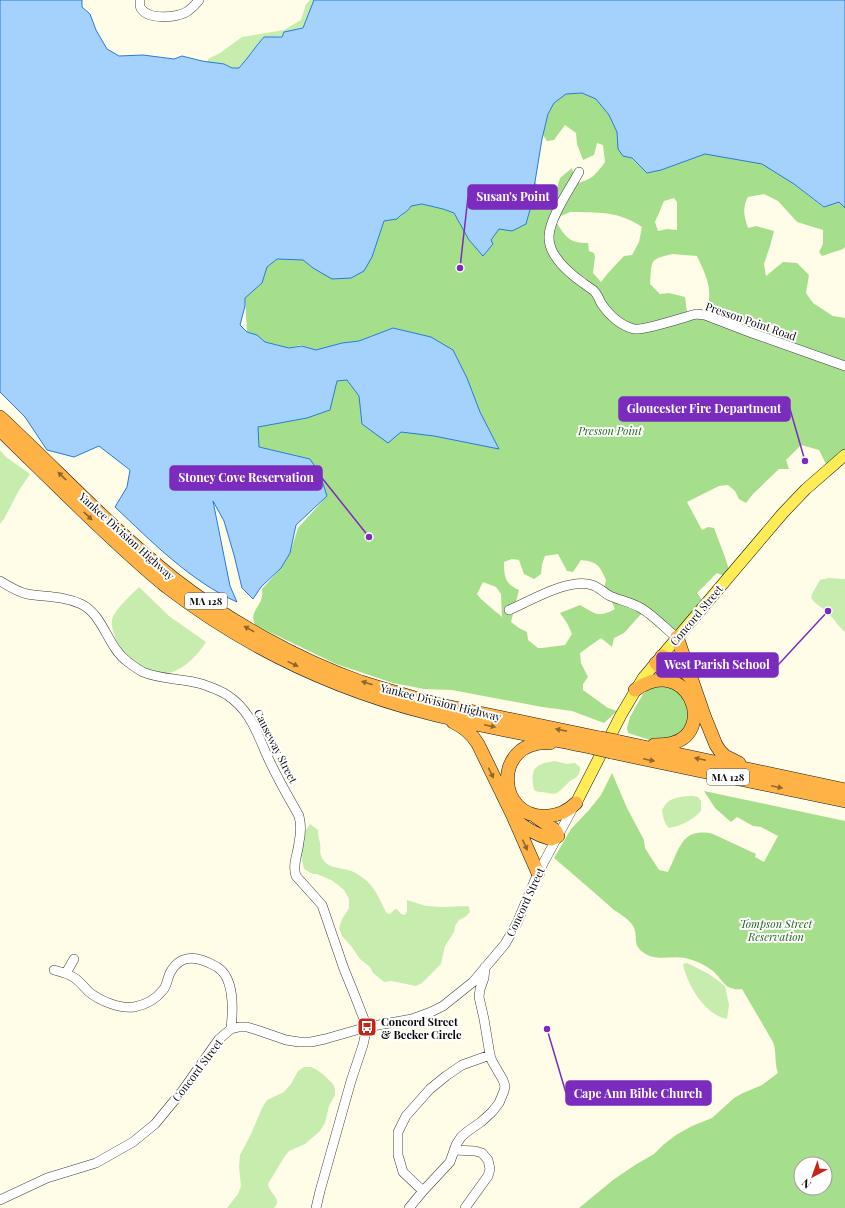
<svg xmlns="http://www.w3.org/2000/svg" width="845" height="1208" font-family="'Playfair Display',serif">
<rect width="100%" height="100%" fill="#fffde7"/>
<!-- green -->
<path fill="#c6edad" d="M 310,0 L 318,0 L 303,28 L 290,35 L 273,37 L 262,42 L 237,71 L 208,67 L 208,59 L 220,53 L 242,37 L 284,30 L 301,20 L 306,4 Z
M 0,450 L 6,457 L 30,474 L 18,492 L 4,519 L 0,524 Z
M 829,578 L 845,579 L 845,632 C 838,626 834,619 828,613 C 822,607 816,605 811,598 L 812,594 L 820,580 Z
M 139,587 L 169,616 L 206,642 C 199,654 181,673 166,673 C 154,673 136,664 127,656 C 120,650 110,629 112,620 C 114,610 132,594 139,587 Z
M 555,761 L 567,764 L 575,763 L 580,767 C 580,779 574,777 568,783 C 557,793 558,796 543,792 C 539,792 537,792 534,790 C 532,780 530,768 542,764 C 546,762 551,762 555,761 Z
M 693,796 L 698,797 L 701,801 L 701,811 C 693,820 681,826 669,828 C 664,823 663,817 662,810 C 664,807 665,804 668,802 C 673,797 685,796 693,796 Z
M 310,824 L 318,830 C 318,835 319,839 320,843 C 321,848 319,853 322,858 C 327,867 335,867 343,869 C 351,870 357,873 363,878 C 376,887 380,901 387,914 L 390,914 L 394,910 L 397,909 L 401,914 L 405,915 L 407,911 L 407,900 L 426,906 L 443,907 L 467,906 L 469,907 L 470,912 L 465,917 L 459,920 L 455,926 L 454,932 L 445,946 L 441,964 L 422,983 L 416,986 L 391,981 L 384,982 L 373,973 L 370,967 L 360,959 L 351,946 L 342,936 L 339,928 L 342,919 L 349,908 L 349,899 L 344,890 L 333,881 L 317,874 L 313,874 L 304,869 L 300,851 L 304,833 Z
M 687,963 L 709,974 L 725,986 L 729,1005 L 727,1019 C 705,1015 687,985 683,964 Z
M 304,1067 L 311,1067 L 317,1070 L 324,1075 L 333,1084 L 335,1089 L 335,1095 L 329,1106 L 325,1123 L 320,1131 L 305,1144 L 289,1151 L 285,1156 L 268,1184 C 269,1194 283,1198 274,1208 L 227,1208 L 238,1194 L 241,1186 L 239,1167 L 240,1155 L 251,1134 L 262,1108 L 267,1100 L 284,1092 L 291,1084 L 298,1071 Z"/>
<!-- forest -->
<path fill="#a6df8b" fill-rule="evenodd" d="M 582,93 L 596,99 L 609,115 L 617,132 L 618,149 L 623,156 L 631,158 L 647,173 L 661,170 L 705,154 L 763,164 L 794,184 L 823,207 L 839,202 L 845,208 L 845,247 L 843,249 L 822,256 L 819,252 L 823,244 L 823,230 L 797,222 L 778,201 L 764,194 L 748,197 C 742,208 744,216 748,228 L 756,226 L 774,231 L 770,246 L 764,264 L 766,276 L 783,262 L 797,263 L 809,275 L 806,293 L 813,303 L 833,316 L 845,318 L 845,452 L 827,466 L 819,450 L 801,445 L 786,460 L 789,469 L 779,469 L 753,494 L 746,503 L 739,499 L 735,491 L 728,485 L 719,486 L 687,502 L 702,530 L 708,527 L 714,528 C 719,542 725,555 729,570 L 724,576 L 717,573 L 697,593 L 704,603 L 676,633 L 642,613 L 624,633 L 614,638 L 612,647 L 601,638 L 580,653 L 581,663 L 588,677 L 583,684 L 583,690 L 608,708 L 617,711 L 604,723 L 572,711 L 542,707 L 452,690 L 424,689 L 393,683 L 336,664 L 255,625 C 249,611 261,607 262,596 C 263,594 262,591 262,589 L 281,568 L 290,553 L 298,528 L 327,496 L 310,459 L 259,447 L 257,427 L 307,418 L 337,381 L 347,380 L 359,396 L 362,424 L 434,436 L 499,449 L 480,412 L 467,378 L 393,328 L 359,341 L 342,343 L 316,350 L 301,345 L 289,348 L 265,342 L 257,336 L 247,332 L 245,298 L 262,282 L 267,267 L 277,259 L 303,260 L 313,268 L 372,257 L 384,221 L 397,219 C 402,213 407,213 411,206 L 422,204 L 443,209 L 454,213 L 460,224 L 491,240 L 499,229 L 526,224 L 531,206 L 534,181 L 542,190 L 556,191 L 560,178 L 572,168 L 575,180 L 578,183 C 593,179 596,174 605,162 L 603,145 L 597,143 L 594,155 L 583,160 L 577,144 L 576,133 L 565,125 L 554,140 L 547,141 L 543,135 L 548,114 L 554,103 L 566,94 ZM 674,198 L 677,202 L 677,230 L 667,229 L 658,231 L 655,222 L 664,201 ZM 570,212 C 598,213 617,210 642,227 L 639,242 L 632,255 L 624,256 L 609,272 L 601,282 L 593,273 L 595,257 L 594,253 L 589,251 L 588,243 C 570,243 566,238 557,223 L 561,216 ZM 673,254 L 697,256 C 703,269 711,284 709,299 C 708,304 706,309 705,315 L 687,317 L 687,312 L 685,297 L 669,293 L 660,294 L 650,284 C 652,261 648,259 673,254 ZM 558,554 L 567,571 L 573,572 L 581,560 C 598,562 599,565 606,580 L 604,589 L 609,596 L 615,609 C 598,618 596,614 580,605 L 560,613 L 567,623 L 572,634 L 565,645 L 542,648 L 538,648 L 528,640 L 527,632 L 519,628 L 511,622 L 519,590 C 505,584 504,577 504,562 L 512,559 L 519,560 L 524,574 L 534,579 L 541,574 L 542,564 L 545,556 ZM 483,582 L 496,587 L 501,594 L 502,617 L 481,599 L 477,594 Z
M 658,686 L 672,687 L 681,692 L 684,702 L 689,708 L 687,723 L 680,734 L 664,742 L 650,740 L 628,733 L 627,728 L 630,717 L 643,694 L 649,689 Z
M 612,773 L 627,808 L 644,840 L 645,848 L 659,870 L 668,872 C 679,851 681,826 713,834 L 756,854 L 755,857 L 764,862 L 778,836 L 761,827 L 753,826 L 737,817 L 731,822 L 715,808 L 704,791 L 845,821 L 845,1208 L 579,1208 L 613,1180 L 635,1165 L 654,1154 L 663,1145 L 676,1135 L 692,1126 L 712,1118 L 734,1098 L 743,1093 L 762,1085 L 778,1073 C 774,1062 777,1052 773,1042 L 742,989 C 725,991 724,981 713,971 C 705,965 695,960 685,958 C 671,955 657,962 644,953 C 631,944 639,936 633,926 C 631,921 619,913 614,910 C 594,892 574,875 554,858 L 571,829 L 589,810 L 601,795 ZM 801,1164 L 825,1164 L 825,1188 L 801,1188 Z"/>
<!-- water -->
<path fill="#a5d1fd" stroke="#257bdb" d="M 0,0 L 82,0 L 82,7 L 90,14 L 96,30 L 107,49 L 119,56 L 143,55 L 174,59 L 182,56 L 202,61 L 224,64 L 232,68 L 239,68 C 248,58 255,47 264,37 L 282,37 L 284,32 L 303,28 L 314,0 L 845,0 L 845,208 L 839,202 L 824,207 L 794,184 L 762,164 L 705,154 L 661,170 L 647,173 L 632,158 L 623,156 L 618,149 L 617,132 L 609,115 L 596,99 L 582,93 L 566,94 L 554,103 L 548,114 L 542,139 L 531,206 L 526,224 L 512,231 L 499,229 L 491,240 L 493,244 L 483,256 L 469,240 L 454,213 L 443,209 L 422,204 L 411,206 C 407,213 402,213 397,219 L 384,221 L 372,257 L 364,271 L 351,278 L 332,279 L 313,268 L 303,260 L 277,259 L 267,267 L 262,283 L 245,298 L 245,306 L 240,325 L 247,332 L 257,335 L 265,342 L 289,348 L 302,346 L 316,350 L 342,343 L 359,341 L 393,328 L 431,337 L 453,350 L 467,378 L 480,412 L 499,449 L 434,436 L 401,432 L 388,443 L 362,424 L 359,396 L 347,380 L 337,381 L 330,410 L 307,418 L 258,427 L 259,447 L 310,459 L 320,474 L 327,496 L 296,525 L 290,553 L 281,568 L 261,587 L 253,599 L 242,588 L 234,555 L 224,521 L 213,501 L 230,586 L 237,602 C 190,581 151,541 115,507 L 127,487 L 130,470 L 99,446 L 74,457 L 47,450 L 25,417 L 0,392 Z"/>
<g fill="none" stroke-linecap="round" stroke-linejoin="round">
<!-- minor casing -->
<g stroke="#3d3d3d" stroke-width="10">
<path id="minor" d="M 140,0 C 140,2 140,4 140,6 C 145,21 178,18 188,11 C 192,8 196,4 199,0
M 579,172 C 570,189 550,217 549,236 C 548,255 569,273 583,283 C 587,286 590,288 593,290 C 597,293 599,299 601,303 C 609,315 619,325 634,329 C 643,331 685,317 696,314 L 705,315 L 752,333 L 845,366
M 0,581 C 8,586 18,592 27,594 C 45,597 64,596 81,604 C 104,615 107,647 128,662 C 132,665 137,669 143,672 C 161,680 183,678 202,684 C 210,687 220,690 227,695 C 252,711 258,737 270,762 C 279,781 289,798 299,816 C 301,824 301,833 299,842 C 298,854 292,864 296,876 L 322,905 L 344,969 L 353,991 L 367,1027 L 363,1045 L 351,1081 L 320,1191 L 316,1208
M 509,610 C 530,601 570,577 592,585 C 599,587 604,593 610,596 C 619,600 630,602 639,607 C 651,613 666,629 677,638
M 54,970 C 62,972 70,974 76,979 C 81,983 85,988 89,992 C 100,1001 120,1009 134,1007 C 145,1005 156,999 163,990 C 167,986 167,979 170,973 C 181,952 199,957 217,967 C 235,978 233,1010 231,1029
M 66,973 L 74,959
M 454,1150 L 475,1151 L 482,1153 L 488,1160 L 490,1169 L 488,1176 L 465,1208
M 423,1191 L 403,1172 L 398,1155 L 398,1132 L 406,1116 L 430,1089 L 446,1076 L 462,1065 L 490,1055
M 0,1200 L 47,1178 L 96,1163 L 133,1142 L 155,1124 L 183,1090 L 219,1039 L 231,1029 L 239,1027 L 247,1027 L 257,1030 L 286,1040 L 299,1042 L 311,1042 L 325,1039 L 367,1027 L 412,1019 L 431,1012 L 443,1006 L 473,982 L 505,944 L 517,923 L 538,873 L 574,806
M 409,1208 L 423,1191 L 450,1162 L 456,1145 L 461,1137 L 468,1131 L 481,1122 L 492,1112 L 499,1103 L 504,1091 L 505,1086 L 503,1080 L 492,1061 L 490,1055 L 484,1019 L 479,997 L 480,989 L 484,978 L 485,967"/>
</g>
<!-- major casing -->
<g stroke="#1b1b1b" stroke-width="12">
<path id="major" d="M 576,803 L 621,715 L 643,678 L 783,513 L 806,489 L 845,455"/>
</g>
<!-- highway casing -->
<g stroke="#1b1b1b" stroke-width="14">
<path id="highway" d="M 0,417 C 58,471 112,529 173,578 C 227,620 296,659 361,682 C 386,690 411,697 436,704 L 600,738
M 0,430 C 27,456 53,482 80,508 C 108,535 136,562 167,587 C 244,646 334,689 428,713 C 483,727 539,736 594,748
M 677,637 L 705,718 L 716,745 L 720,751 L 725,756 L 739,763
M 662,656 L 679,666 L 689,676
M 656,663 L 675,683
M 635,690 C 687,653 717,730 673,743 C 667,745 660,745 654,745
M 453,722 C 464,727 472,734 478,744 L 513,816 L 538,873
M 616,741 L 845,790
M 550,743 C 492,739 495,821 549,816 C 559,815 569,810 576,803
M 611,752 L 845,801
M 515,819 C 525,829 537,835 551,839 L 558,836 L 555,830 L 535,816"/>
</g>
<!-- minor -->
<use href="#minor" stroke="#fff" stroke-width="9"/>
<!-- major -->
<use href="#major" stroke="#ffec57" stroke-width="11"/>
<!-- highway -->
<use href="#highway" stroke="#ffb245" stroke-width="13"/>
<!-- highway-bridge casing -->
<g stroke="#1b1b1b" stroke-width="14" stroke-linecap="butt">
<path id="highway-bridge" d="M 600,738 L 616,741
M 594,748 L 611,752"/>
</g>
<!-- highway-bridge -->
<use href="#highway-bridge" stroke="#ffb245" stroke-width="13"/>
</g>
<!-- one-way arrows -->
<defs><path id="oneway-solid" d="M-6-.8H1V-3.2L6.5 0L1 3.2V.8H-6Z"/></defs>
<g fill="#91662a">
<use href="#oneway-solid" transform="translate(62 476) rotate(-136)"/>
<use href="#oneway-solid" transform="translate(88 516) rotate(44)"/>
<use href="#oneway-solid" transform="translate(249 629) rotate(-151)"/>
<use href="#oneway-solid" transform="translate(293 664) rotate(26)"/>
<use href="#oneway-solid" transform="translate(367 683) rotate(-162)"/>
<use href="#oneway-solid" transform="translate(490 726) rotate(12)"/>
<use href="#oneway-solid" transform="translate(561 730) rotate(-169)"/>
<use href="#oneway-solid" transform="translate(700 759) rotate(-168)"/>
<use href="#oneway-solid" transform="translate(649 760) rotate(12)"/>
<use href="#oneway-solid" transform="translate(491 773) rotate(64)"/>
<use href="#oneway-solid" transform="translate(777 787) rotate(12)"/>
<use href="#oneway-solid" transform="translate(525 845) rotate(65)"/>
</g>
<!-- icons -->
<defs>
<g id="bus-square" transform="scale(1)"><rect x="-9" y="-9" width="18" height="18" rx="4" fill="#c72415" stroke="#fff"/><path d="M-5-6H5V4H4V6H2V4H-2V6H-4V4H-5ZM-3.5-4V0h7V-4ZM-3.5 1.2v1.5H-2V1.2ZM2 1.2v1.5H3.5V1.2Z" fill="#fff"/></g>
</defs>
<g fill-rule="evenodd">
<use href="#bus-square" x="367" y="1027"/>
</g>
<g text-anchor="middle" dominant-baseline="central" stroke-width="4" stroke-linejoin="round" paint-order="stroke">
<!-- shield labels -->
<g fill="#fff" stroke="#545454" stroke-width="1">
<rect x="185" y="593" width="42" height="16" rx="3"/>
<rect x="707" y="769" width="42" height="16" rx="3"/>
</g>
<g font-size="10" font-weight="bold" fill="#0a0a0a">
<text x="206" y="601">MA 128</text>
<text x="728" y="777">MA 128</text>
</g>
<!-- street labels -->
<g font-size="11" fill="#0a0a0a" stroke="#fff">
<text transform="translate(751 321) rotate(19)">Presson Point Road</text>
<text transform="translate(127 536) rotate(42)">Yankee Division Highway</text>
<text transform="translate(696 615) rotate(-50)">Concord Street</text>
<text transform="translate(441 702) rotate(14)">Yankee Division Highway</text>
<text transform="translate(276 746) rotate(63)">Causeway Street</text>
<text transform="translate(525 902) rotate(-65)">Concord Street</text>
<text transform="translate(197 1070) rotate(-53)">Concord Street</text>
</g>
<!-- park labels -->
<g font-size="11" font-style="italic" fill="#1b6715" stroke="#fff">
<text x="610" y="430">Presson Point</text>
<text x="776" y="923">Tompson Street<tspan x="776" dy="13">Reservation</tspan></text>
</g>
<!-- poi labels -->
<g font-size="11" font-weight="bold" fill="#0a0a0a" stroke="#fff" text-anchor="start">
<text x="381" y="1021">Concord Street<tspan x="381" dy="13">&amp; Becker Circle</tspan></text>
</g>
</g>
<!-- callouts -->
<path fill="none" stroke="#7b2cbf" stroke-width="1.5" d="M460 268L468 197M805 461L790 409M369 537L322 478M828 611L778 665M547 1029L566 1093"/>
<g fill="#7b2cbf" stroke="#fff" stroke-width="1.5">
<circle cx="460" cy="268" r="4"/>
<circle cx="805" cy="461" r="4"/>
<circle cx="369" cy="537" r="4"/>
<circle cx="828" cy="611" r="4"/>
<circle cx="547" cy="1029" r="4"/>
</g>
<g fill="#7b2cbf" stroke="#7b2cbf" stroke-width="1.5">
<rect x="468" y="185" width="89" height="24" rx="4"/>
<rect x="619" y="397" width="171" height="24" rx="4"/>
<rect x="170" y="466" width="152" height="24" rx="4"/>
<rect x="657" y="653" width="121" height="24" rx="4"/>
<rect x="566" y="1081" width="145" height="24" rx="4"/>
</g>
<g font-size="12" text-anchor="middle" font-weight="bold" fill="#fff">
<text x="513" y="201">Susan's Point</text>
<text x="704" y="413">Gloucester Fire Department</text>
<text x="246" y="482">Stoney Cove Reservation</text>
<text x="717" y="669">West Parish School</text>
<text x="638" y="1098">Cape Ann Bible Church</text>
</g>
<!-- north arrow -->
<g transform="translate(813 1176) rotate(221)"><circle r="19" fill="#ffffff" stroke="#9d9d9d"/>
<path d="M0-3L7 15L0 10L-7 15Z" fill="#c72415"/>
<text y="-6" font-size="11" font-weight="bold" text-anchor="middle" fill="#0a0a0a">N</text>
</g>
</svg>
